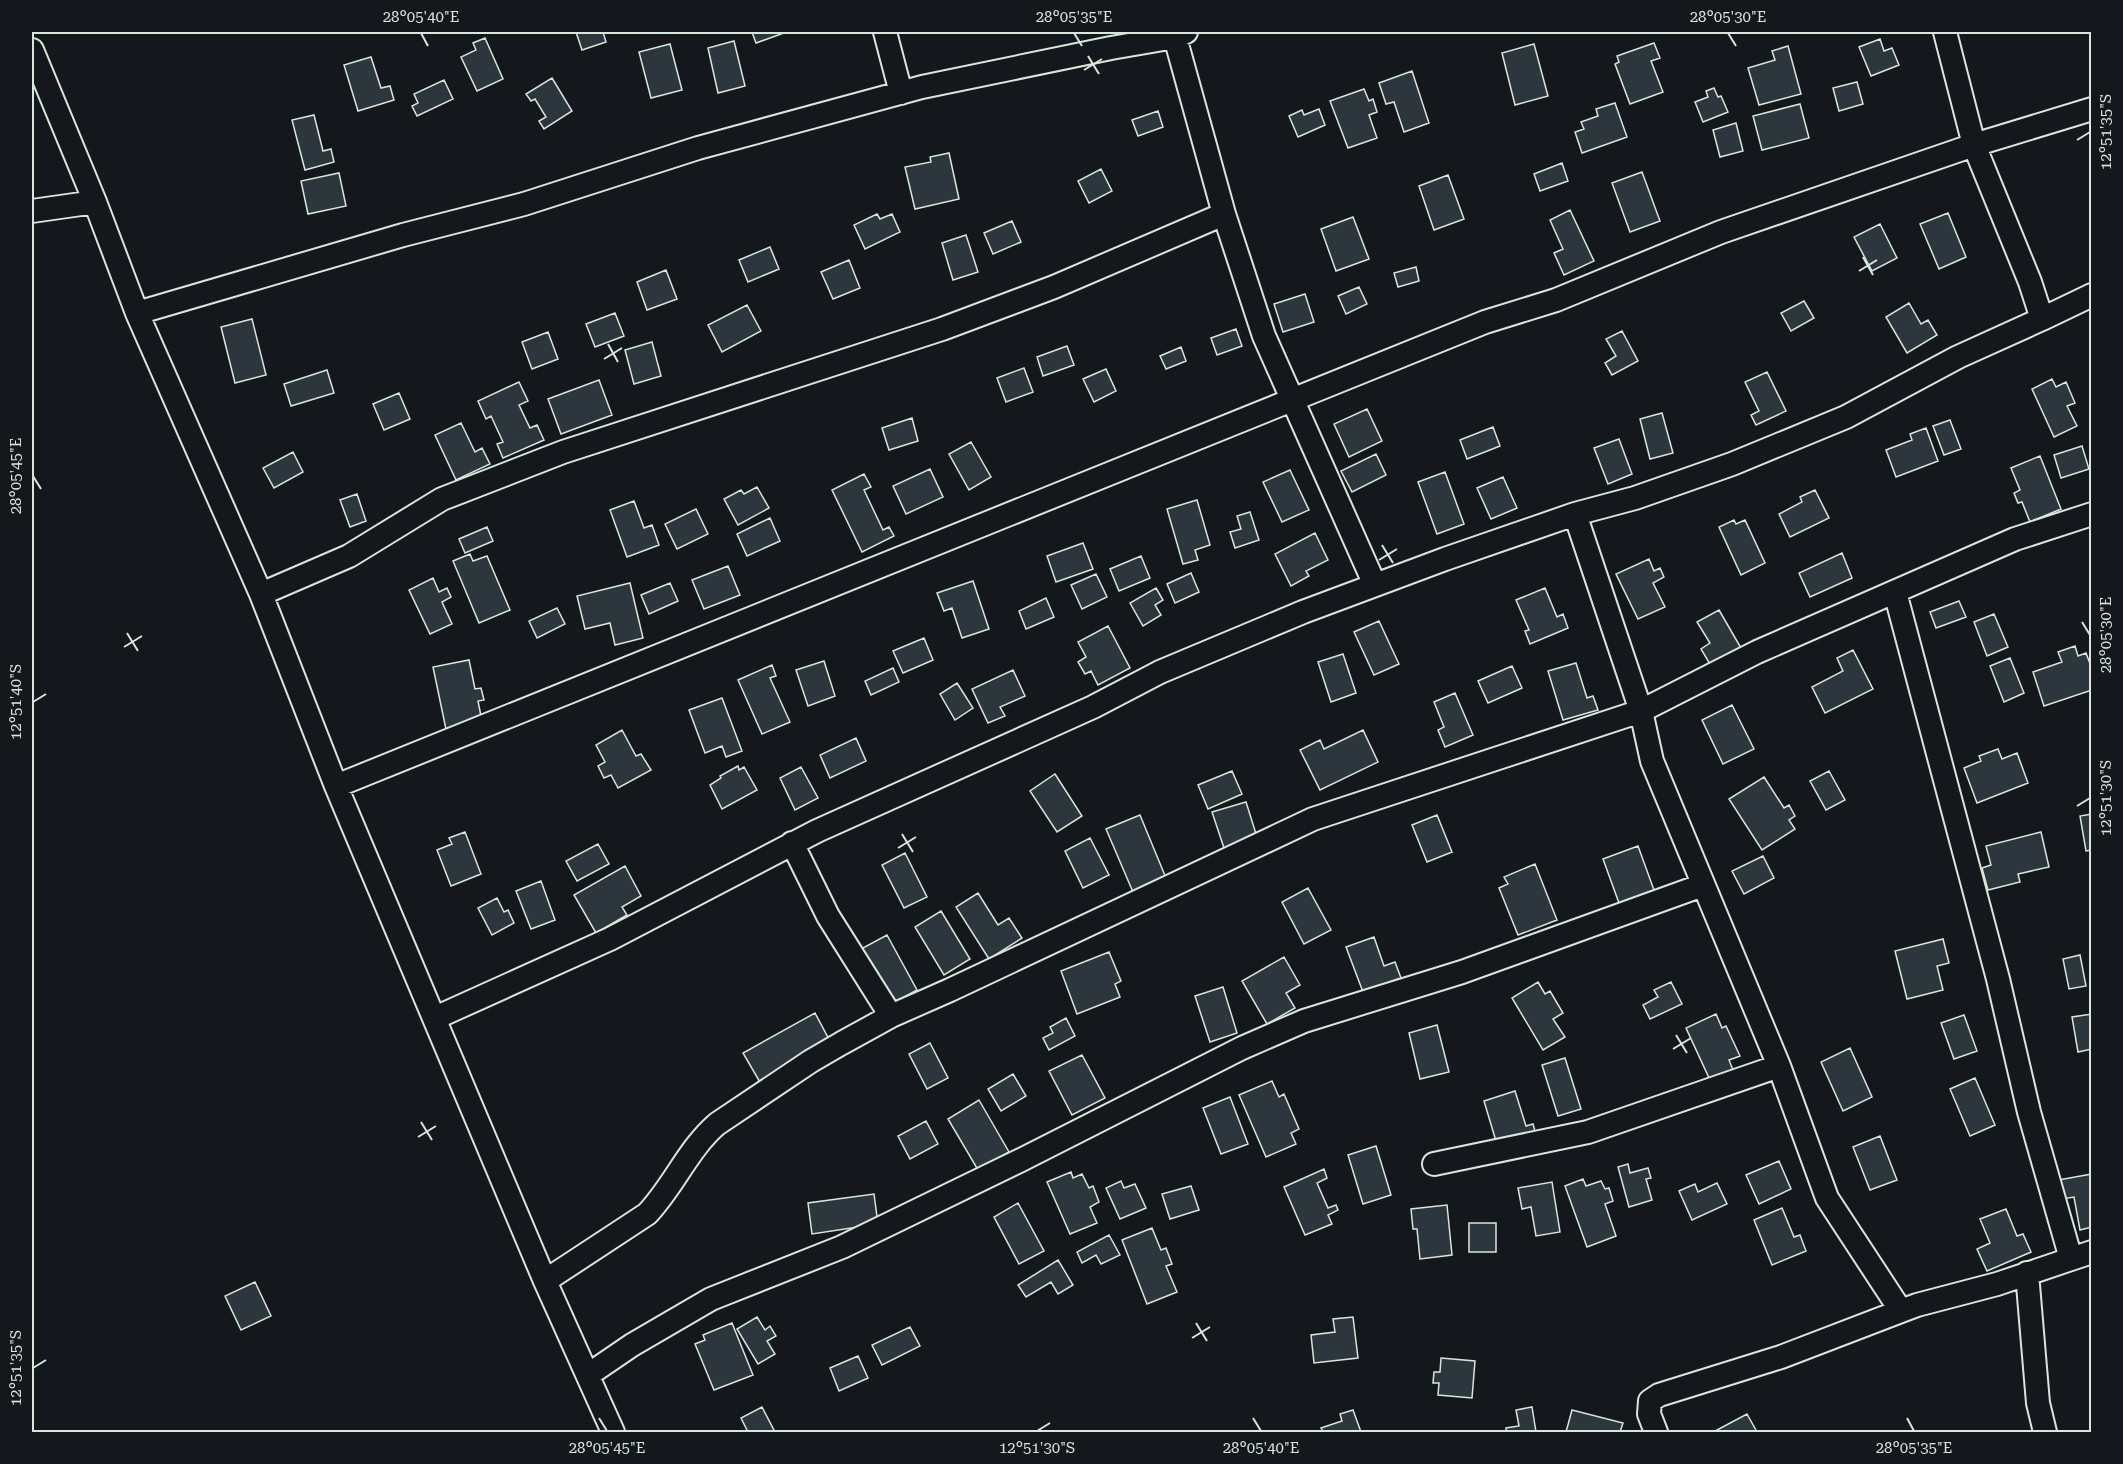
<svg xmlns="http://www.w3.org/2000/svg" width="2123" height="1464" font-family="'Roboto Serif',serif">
<rect width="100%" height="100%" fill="#14181c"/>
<!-- building -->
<path fill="#2c363c" stroke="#d8e6dc" stroke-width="1.5" d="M 576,32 L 603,32 L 606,42 L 582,50 Z
M 752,32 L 783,32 L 784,33 L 756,43 Z
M 485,38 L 503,79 L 477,91 L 461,57 L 476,50 L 473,43 Z
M 1880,39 L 1884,51 L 1892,48 L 1899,65 L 1871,76 L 1859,47 Z
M 734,41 L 745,86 L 718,93 L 708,48 Z
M 1654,43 L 1660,58 L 1651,61 L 1663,92 L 1630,104 L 1615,64 L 1619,62 L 1617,56 Z
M 670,44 L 682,90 L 651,98 L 639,52 Z
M 1534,44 L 1548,96 L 1515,105 L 1502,53 Z
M 1788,46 L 1801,94 L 1759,105 L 1748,68 L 1775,60 L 1772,51 Z
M 371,57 L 381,88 L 390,86 L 394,100 L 358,111 L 344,65 Z
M 1412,71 L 1429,123 L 1404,132 L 1394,102 L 1386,104 L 1379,83 Z
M 552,78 L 572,111 L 544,129 L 539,121 L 546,117 L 535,99 L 531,101 L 526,94 Z
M 444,80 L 453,99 L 417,116 L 412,106 L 418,103 L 414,94 Z
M 1857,82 L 1863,104 L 1839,111 L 1833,88 Z
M 1714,88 L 1718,97 L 1721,96 L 1728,112 L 1703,122 L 1695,102 L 1708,97 L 1706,91 Z
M 1364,89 L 1369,101 L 1373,99 L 1377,112 L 1369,115 L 1377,138 L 1348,148 L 1330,101 Z
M 1615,103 L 1627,137 L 1582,153 L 1575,132 L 1584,129 L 1581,122 L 1598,116 L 1596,109 Z
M 1800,104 L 1809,138 L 1762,150 L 1753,116 Z
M 1319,109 L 1325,125 L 1298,137 L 1289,116 L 1302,110 L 1304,115 Z
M 1158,111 L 1163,127 L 1138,136 L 1132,120 Z
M 314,115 L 323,151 L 331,149 L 334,162 L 305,170 L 292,120 Z
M 1736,123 L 1743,151 L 1720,157 L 1713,130 Z
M 949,153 L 959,199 L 915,209 L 905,167 L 931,162 L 930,157 Z
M 1562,163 L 1568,181 L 1540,191 L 1534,174 Z
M 1101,169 L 1112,191 L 1089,203 L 1078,181 Z
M 1642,172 L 1660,221 L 1630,232 L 1612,183 Z
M 339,173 L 346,206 L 308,214 L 301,181 Z
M 1448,175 L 1464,219 L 1434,230 L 1419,186 Z
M 1570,210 L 1594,261 L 1564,275 L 1554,253 L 1563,249 L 1550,220 Z
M 1948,213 L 1966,257 L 1939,269 L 1920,224 Z
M 877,214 L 880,219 L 892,214 L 900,232 L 865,249 L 854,225 Z
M 1353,217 L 1369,259 L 1336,271 L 1321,229 Z
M 1012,221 L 1021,242 L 993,254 L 984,233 Z
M 1880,224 L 1897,258 L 1872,271 L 1854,237 Z
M 966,235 L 978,272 L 953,280 L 942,243 Z
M 770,247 L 779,269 L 748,282 L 739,260 Z
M 849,260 L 860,288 L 833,299 L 821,272 Z
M 1416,267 L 1419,281 L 1398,287 L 1394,273 Z
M 666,270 L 677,299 L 647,310 L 637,282 Z
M 1359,287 L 1367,304 L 1346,314 L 1338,296 Z
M 1305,294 L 1314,322 L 1283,332 L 1274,304 Z
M 1804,301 L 1814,318 L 1791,331 L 1781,313 Z
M 1909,303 L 1921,324 L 1928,320 L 1937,335 L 1907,353 L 1886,317 Z
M 747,305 L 761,331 L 722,352 L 708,325 Z
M 615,313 L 624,336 L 595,347 L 586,324 Z
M 252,319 L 266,375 L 235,383 L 221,327 Z
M 1236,329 L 1242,346 L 1217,355 L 1211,338 Z
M 1622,331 L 1638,361 L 1612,375 L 1605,363 L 1616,356 L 1606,339 Z
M 548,332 L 558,359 L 532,369 L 522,342 Z
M 652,342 L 661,376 L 634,384 L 625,350 Z
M 1067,346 L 1074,365 L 1043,376 L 1037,357 Z
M 1181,347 L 1186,361 L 1166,369 L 1160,356 Z
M 1024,368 L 1033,392 L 1006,402 L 997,378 Z
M 1106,369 L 1116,391 L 1094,402 L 1083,379 Z
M 327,370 L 334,393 L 291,406 L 284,384 Z
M 1767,372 L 1786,411 L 1756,425 L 1751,415 L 1759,411 L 1745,382 Z
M 2052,379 L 2056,387 L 2066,382 L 2075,403 L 2067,406 L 2077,426 L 2054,437 L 2032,389 Z
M 599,380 L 612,415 L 561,434 L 548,399 Z
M 519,382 L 528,401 L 519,405 L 530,428 L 537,425 L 544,440 L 503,458 L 497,444 L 503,442 L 491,416 L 486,419 L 478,401 Z
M 399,393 L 410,419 L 384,430 L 373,404 Z
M 1367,409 L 1382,441 L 1349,457 L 1334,424 Z
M 1662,413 L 1673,453 L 1650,459 L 1640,419 Z
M 912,418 L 918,441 L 889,450 L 882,428 Z
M 1950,420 L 1961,449 L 1944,455 L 1933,426 Z
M 461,423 L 475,452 L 482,448 L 490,464 L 456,480 L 435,435 Z
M 1493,427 L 1500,446 L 1467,459 L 1460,440 Z
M 1926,428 L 1938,461 L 1896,477 L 1886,450 L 1912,440 L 1910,434 Z
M 1619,439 L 1632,474 L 1608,484 L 1594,448 Z
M 971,442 L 991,477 L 969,490 L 949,454 Z
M 2082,446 L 2089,469 L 2061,478 L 2054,455 Z
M 293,452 L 303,472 L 274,488 L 263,468 Z
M 1376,454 L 1386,475 L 1352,492 L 1341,471 Z
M 2040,456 L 2061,509 L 2030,522 L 2022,502 L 2018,503 L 2014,493 L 2020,490 L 2011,468 Z
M 930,469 L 943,497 L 906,514 L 893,486 Z
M 1290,470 L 1309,510 L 1282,522 L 1263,482 Z
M 1445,472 L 1464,524 L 1437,534 L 1418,482 Z
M 864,474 L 871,487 L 864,490 L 883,530 L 889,527 L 894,536 L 862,552 L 832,490 Z
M 1503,477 L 1517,508 L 1491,519 L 1477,488 Z
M 757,487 L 769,508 L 738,525 L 724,499 L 741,490 L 744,494 Z
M 1815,490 L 1829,518 L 1790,537 L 1779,514 L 1802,502 L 1800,497 Z
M 357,494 L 366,521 L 350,527 L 340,500 Z
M 1197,500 L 1210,545 L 1195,550 L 1198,560 L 1183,564 L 1167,509 Z
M 634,501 L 644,528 L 652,525 L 659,545 L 627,557 L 610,510 Z
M 696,509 L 708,534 L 677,549 L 665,524 Z
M 1250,512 L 1259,540 L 1235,548 L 1230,532 L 1241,529 L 1237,516 Z
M 770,518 L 780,541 L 747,556 L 737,534 Z
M 1734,520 L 1736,524 L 1745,520 L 1765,563 L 1741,575 L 1719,527 Z
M 487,527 L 493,541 L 465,553 L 459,539 Z
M 1315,533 L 1328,560 L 1306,571 L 1309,576 L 1291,586 L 1275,554 Z
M 1083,543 L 1093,569 L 1056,582 L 1047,556 Z
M 1842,553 L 1852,578 L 1810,597 L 1799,573 Z
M 470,554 L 473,561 L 487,556 L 510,610 L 479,623 L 453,561 Z
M 1141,556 L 1150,578 L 1119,591 L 1110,569 Z
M 1649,559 L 1654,571 L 1660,568 L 1664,577 L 1653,583 L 1665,607 L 1638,619 L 1616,574 Z
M 728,566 L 740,595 L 704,609 L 692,580 Z
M 1191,573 L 1199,592 L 1175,603 L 1167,584 Z
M 1096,574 L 1107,597 L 1082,609 L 1071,585 Z
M 433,578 L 439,592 L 447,588 L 451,597 L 442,602 L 452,624 L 430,634 L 409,590 Z
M 973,581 L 989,629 L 962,638 L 952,608 L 944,611 L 937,593 Z
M 630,583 L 643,638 L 615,645 L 610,623 L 585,629 L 577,596 Z
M 670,583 L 678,601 L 649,614 L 641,595 Z
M 1156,588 L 1163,600 L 1155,605 L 1161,615 L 1143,626 L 1130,603 Z
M 1545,588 L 1557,617 L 1563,614 L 1568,628 L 1530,644 L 1525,631 L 1529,630 L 1516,600 Z
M 1046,598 L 1054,617 L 1026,629 L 1019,611 Z
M 1959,601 L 1966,617 L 1936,628 L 1930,612 Z
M 557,608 L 565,624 L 537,638 L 529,621 Z
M 1719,610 L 1741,648 L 1711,666 L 1701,649 L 1710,643 L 1697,622 Z
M 1994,614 L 2008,647 L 1987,656 L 1974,622 Z
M 1379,621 L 1399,664 L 1374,675 L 1354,632 Z
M 1108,626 L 1130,668 L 1098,685 L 1091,671 L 1085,674 L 1078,662 L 1086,657 L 1078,642 Z
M 924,638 L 933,660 L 903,673 L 893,651 Z
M 2075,646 L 2078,656 L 2086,653 L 2092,669 L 2092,690 L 2044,706 L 2033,672 L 2062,662 L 2058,652 Z
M 1853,650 L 1873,689 L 1825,713 L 1812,687 L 1843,671 L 1837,658 Z
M 1343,654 L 1356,693 L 1331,702 L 1318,662 Z
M 2010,658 L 2024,693 L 2004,702 L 1990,666 Z
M 469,660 L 475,689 L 481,688 L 484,700 L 478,701 L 481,716 L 470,719 L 472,728 L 447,734 L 433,667 Z
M 824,661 L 835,696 L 808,706 L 796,670 Z
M 1576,663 L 1587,698 L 1593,696 L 1598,710 L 1563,720 L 1548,671 Z
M 772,665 L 776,676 L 770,678 L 790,722 L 762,734 L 738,680 Z
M 1512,666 L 1522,688 L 1488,703 L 1478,681 Z
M 893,668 L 899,682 L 871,695 L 865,681 Z
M 1013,670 L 1025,696 L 1000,707 L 1005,716 L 988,723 L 972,689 Z
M 957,683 L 973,708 L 955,720 L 940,694 Z
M 1455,693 L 1473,735 L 1445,747 L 1438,730 L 1444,727 L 1434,702 Z
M 722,698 L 742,751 L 726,757 L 722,746 L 705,753 L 689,710 Z
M 1732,705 L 1754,749 L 1723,764 L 1702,720 Z
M 622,730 L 636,756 L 641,754 L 651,770 L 618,788 L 611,775 L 604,778 L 598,766 L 605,762 L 596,745 Z
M 1363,730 L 1378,762 L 1320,790 L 1300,750 L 1320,740 L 1324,749 Z
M 856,738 L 866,761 L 830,778 L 820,755 Z
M 1998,749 L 2002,759 L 2017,753 L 2028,783 L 1977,803 L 1964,768 L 1981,761 L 1979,756 Z
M 738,766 L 739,770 L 744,767 L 757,790 L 722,809 L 710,785 L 721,778 L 720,776 Z
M 801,767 L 818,798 L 795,810 L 780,778 Z
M 1232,771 L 1242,794 L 1208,809 L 1198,785 Z
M 1829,771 L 1845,800 L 1826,810 L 1810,781 Z
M 1055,774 L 1082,816 L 1057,832 L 1030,791 Z
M 1764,777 L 1784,808 L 1789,805 L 1795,816 L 1789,820 L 1795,829 L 1762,850 L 1729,799 Z
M 1246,802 L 1257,837 L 1224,848 L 1212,812 Z
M 2092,814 L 2092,850 L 2086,851 L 2080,816 Z
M 1140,815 L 1166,878 L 1133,892 L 1106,829 Z
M 1437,815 L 1452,852 L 1427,862 L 1412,825 Z
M 465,832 L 481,874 L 451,886 L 437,850 L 452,844 L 449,838 Z
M 2041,832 L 2049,867 L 2018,874 L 2020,882 L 1988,890 L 1982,868 L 1991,865 L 1986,846 Z
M 1090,838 L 1109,875 L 1083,888 L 1065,851 Z
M 598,844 L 609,864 L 577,881 L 566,861 Z
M 1638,846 L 1654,890 L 1619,903 L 1603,859 Z
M 905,853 L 927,897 L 904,908 L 882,865 Z
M 1763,856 L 1774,878 L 1744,894 L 1732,871 Z
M 1535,864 L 1557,920 L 1518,935 L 1499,888 L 1508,884 L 1504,877 Z
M 625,866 L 641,896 L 622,907 L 627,915 L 596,933 L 574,895 Z
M 541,881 L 555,920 L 531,929 L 516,891 Z
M 1308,888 L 1331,930 L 1304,944 L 1282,902 Z
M 978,893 L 998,925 L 1009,918 L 1022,938 L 989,959 L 956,907 Z
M 497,898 L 504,912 L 508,910 L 514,923 L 492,935 L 478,908 Z
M 941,911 L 970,959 L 944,975 L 915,927 Z
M 887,935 L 917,990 L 888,1006 L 861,949 Z
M 1374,937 L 1384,966 L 1395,962 L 1401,978 L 1363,992 L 1346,947 Z
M 1943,939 L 1949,963 L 1937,966 L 1943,990 L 1907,999 L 1895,951 Z
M 1109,952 L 1121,981 L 1115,984 L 1120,997 L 1077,1014 L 1061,971 Z
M 2080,955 L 2086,986 L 2069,989 L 2063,959 Z
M 1284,957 L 1300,985 L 1286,993 L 1295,1008 L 1267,1024 L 1242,981 Z
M 1538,982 L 1545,994 L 1550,991 L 1563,1013 L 1553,1019 L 1565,1037 L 1543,1050 L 1512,998 Z
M 1671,982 L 1682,1004 L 1650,1019 L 1643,1005 L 1658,997 L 1654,990 Z
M 1223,987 L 1237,1033 L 1210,1042 L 1195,996 Z
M 815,1013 L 832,1045 L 761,1084 L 743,1053 Z
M 1716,1014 L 1722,1028 L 1726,1026 L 1740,1056 L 1729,1060 L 1733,1070 L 1710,1080 L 1686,1028 Z
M 2092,1014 L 2092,1049 L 2078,1052 L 2072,1017 Z
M 1964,1015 L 1977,1051 L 1954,1059 L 1941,1023 Z
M 1066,1018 L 1075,1036 L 1049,1050 L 1043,1038 L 1053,1033 L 1050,1027 Z
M 1437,1025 L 1449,1072 L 1420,1079 L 1409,1033 Z
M 930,1043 L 948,1078 L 927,1089 L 909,1054 Z
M 1850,1048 L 1872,1097 L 1843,1111 L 1821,1062 Z
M 1082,1055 L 1105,1098 L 1072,1115 L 1049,1071 Z
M 1565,1058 L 1581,1109 L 1558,1116 L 1542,1065 Z
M 1013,1074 L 1026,1096 L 1001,1111 L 988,1089 Z
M 1975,1078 L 1995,1125 L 1970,1136 L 1950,1089 Z
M 1272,1081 L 1279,1097 L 1284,1094 L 1299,1129 L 1291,1133 L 1296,1144 L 1266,1157 L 1239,1095 Z
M 1515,1091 L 1526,1126 L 1533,1124 L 1539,1146 L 1501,1158 L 1484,1101 Z
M 1230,1097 L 1248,1144 L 1221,1154 L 1203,1108 Z
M 979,1100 L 1009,1152 L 978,1170 L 948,1119 Z
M 926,1121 L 938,1144 L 910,1159 L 898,1136 Z
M 1880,1136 L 1897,1180 L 1870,1190 L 1853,1147 Z
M 1376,1146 L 1391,1195 L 1363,1204 L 1348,1155 Z
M 1779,1161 L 1791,1189 L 1759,1204 L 1746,1175 Z
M 1628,1164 L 1630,1173 L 1648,1168 L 1651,1178 L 1646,1179 L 1652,1200 L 1629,1207 L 1618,1167 Z
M 1324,1169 L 1327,1178 L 1317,1183 L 1328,1208 L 1336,1205 L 1338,1210 L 1328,1215 L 1332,1224 L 1305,1235 L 1284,1187 Z
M 1071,1172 L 1073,1178 L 1082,1174 L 1089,1188 L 1093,1186 L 1099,1202 L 1090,1207 L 1097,1223 L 1070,1234 L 1047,1182 Z
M 2092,1174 L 2092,1227 L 2080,1230 L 2074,1197 L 2062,1199 L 2058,1180 Z
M 1583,1179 L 1586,1186 L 1601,1181 L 1605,1189 L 1609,1188 L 1613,1201 L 1605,1204 L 1616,1236 L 1587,1247 L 1565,1186 Z
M 1121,1181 L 1124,1188 L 1135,1184 L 1146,1208 L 1120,1219 L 1106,1188 Z
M 1552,1182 L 1560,1232 L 1536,1236 L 1531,1207 L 1522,1209 L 1518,1188 Z
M 1717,1183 L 1727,1204 L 1692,1220 L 1679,1191 L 1695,1184 L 1698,1192 Z
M 1191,1186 L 1199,1210 L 1170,1219 L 1162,1194 Z
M 874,1194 L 878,1224 L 812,1234 L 808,1203 Z
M 1018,1203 L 1044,1251 L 1019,1264 L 994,1217 Z
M 1447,1205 L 1452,1255 L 1420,1259 L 1417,1229 L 1413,1229 L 1411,1209 Z
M 1782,1208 L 1794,1237 L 1800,1235 L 1806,1251 L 1772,1265 L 1754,1220 Z
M 2006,1209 L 2017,1236 L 2023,1234 L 2031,1252 L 1987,1271 L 1977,1249 L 1990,1243 L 1980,1219 Z
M 1469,1223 L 1496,1223 L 1496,1252 L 1469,1252 Z
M 1152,1228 L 1161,1250 L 1166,1248 L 1172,1264 L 1166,1266 L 1177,1292 L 1147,1304 L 1122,1240 Z
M 1109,1235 L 1120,1255 L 1101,1264 L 1096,1255 L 1082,1263 L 1077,1252 Z
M 1058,1260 L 1073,1285 L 1058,1294 L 1051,1282 L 1026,1297 L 1018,1285 Z
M 255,1282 L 271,1316 L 241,1330 L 225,1296 Z
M 757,1317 L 765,1330 L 770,1326 L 776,1336 L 767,1341 L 775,1354 L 758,1364 L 737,1329 Z
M 1353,1317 L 1358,1358 L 1314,1363 L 1311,1335 L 1335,1332 L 1333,1319 Z
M 732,1323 L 753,1375 L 714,1390 L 695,1344 L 705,1340 L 703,1335 Z
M 910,1327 L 920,1346 L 882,1365 L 872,1345 Z
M 858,1356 L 868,1378 L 839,1391 L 830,1368 Z
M 1441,1358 L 1475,1361 L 1472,1398 L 1438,1395 L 1439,1383 L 1433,1383 L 1434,1372 L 1440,1372 Z
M 762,1407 L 775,1432 L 748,1432 L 741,1418 Z
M 1532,1407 L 1536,1432 L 1506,1432 L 1506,1428 L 1519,1426 L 1516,1410 Z
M 1353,1410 L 1361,1432 L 1323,1432 L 1321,1428 L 1342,1421 L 1340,1414 Z
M 1572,1410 L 1623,1423 L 1620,1432 L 1566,1432 Z
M 1747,1414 L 1757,1432 L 1719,1432 L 1717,1430 Z"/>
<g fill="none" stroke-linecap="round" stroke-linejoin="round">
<!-- street casing -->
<g stroke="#d8e6dc" stroke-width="26">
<path id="street" d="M 885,32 L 901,93
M 1945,32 L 1974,145 L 2092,109
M 1175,37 L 1224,214 L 1264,336 L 1375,585
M 32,50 L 95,202 L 137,313 L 261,594 L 336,786 L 545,1281 L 613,1432
M 32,211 L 95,202
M 137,313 L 403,235 L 524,204 L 698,148 L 922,87 L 1111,48 L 1175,37 L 1186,32
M 2042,319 L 2092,295
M 1575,514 L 1641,711 L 1652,761 L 1779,1066 L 1827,1198 L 1901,1311 L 1917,1305 L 1997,1284 L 2071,1259 L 2029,1112 L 1998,979 L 1895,592
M 261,594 L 349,556 L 442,499 L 563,452 L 942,329 L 1054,287 L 1224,214
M 336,786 L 1485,322 L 1556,300 L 1721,232 L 1974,145 L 2030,282 L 2042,319 L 1958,357 L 1846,417 L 1732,464 L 1635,498 L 1575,514 L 1445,559 L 1303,612 L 1160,672 L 1093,707 L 817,831 L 610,939 L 435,1018
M 792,843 L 828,916 L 891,1016
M 1434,1164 L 1588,1132 L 1779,1066
M 2071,1259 L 2092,1252
M 2027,1273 L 2038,1403 L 2045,1432
M 545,1281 L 647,1214 C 673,1187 688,1149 717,1124 L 811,1061 L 842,1043 L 891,1016 L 950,990 L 1313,819 L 1641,711 L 1757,652 L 2015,539 L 2092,514
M 588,1375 L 632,1345 L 711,1299 L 842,1247 L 1019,1161 L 1242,1048 L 1304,1021 L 1462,972 L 1703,885
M 1656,1432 L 1649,1414 L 1650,1401 L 1659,1395 L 1781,1357 L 1901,1311"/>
</g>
<!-- street -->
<use href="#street" stroke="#14181c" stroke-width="22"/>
</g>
<!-- ticks -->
<path fill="none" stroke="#d8e6dc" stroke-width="2" d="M 421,33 L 428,46M 1074,33 L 1082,46M 1728,33 L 1736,46M 1088,56 L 1099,74M 1084,70 L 1102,59M 2077,140 L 2090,132M 1863,257 L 1873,275M 1859,271 L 1877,260M 608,344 L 618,362M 604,359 L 622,348M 33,476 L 41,489M 1382,545 L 1393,563M 1379,560 L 1397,549M 2082,622 L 2090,635M 127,633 L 138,651M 124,647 L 142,636M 33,702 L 46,694M 2077,806 L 2090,798M 902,834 L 913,852M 898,848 L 916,837M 1676,1035 L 1687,1053M 1673,1049 L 1691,1038M 421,1122 L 432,1140M 418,1137 L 436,1126M 1196,1323 L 1207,1341M 1192,1338 L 1210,1327M 33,1368 L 46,1360M 599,1418 L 607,1431M 1253,1418 L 1261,1431M 1907,1418 L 1914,1431M 1037,1431 L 1050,1423"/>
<!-- border -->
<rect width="2123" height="1464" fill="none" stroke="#14181c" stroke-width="66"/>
<rect x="33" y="33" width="2057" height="1398" fill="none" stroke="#d8e6dc" stroke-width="2"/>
<g font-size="15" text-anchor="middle" fill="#d8e6dc">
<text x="421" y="22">28°05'40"E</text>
<text x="1074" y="22">28°05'35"E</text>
<text x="1728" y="22">28°05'30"E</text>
<text transform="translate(2106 132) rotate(-90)" y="5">12°51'35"S</text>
<text transform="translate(16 476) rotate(-90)" y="5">28°05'45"E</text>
<text transform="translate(2106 635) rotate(-90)" y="5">28°05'30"E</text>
<text transform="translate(16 702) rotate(-90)" y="5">12°51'40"S</text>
<text transform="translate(2106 798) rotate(-90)" y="5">12°51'30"S</text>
<text transform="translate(16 1368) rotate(-90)" y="5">12°51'35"S</text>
<text x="607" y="1453">28°05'45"E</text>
<text x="1037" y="1453">12°51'30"S</text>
<text x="1261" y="1453">28°05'40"E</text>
<text x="1914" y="1453">28°05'35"E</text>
</g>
</svg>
